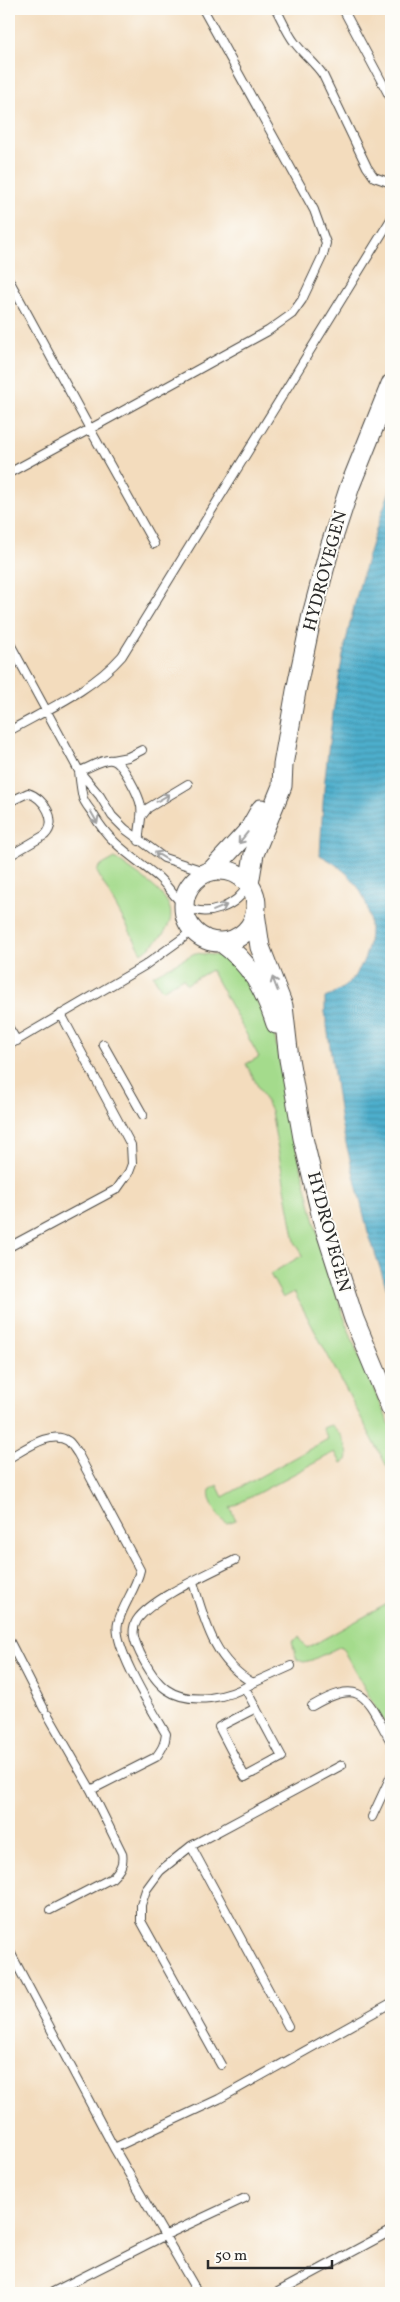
<svg xmlns="http://www.w3.org/2000/svg" width="400" height="2302" font-family="Vollkorn,serif">
<defs>
<pattern id="water-rules" width="6" height="5" patternUnits="userSpaceOnUse" patternTransform="scale(1.25)"><rect width="6" height="5" fill="#4daecc"/><path d="M0 2.5h6" fill="none" stroke="#408ea6"/></pattern>
</defs>
<rect width="100%" height="100%" fill="#fdfcf7"/>
<filter id="ink" filterUnits="userSpaceOnUse"><feTurbulence type="fractalNoise" baseFrequency=".02" numOctaves="2"/><feDisplacementMap in="SourceGraphic" scale="10" xChannelSelector="R" yChannelSelector="G"/><feConvolveMatrix kernelMatrix="1 2 1 2 8 2 1 2 1" color-interpolation-filters="sRGB"/></filter>
<filter id="wash" filterUnits="userSpaceOnUse"><feTurbulence type="fractalNoise" baseFrequency=".0096" numOctaves="4" result="noise"/><feDisplacementMap in="SourceGraphic" scale="20" xChannelSelector="R" yChannelSelector="G"/><feGaussianBlur stdDeviation="1.12" result="paint"/><feColorMatrix in="noise" values="0 0 0 0 0 0 0 0 0 0 0 0 0 0 0 0 0 1.4 0 .05"/><feComposite in="paint" operator="in"/></filter>
<g filter="url(#wash)">
<rect width="100%" height="100%" fill="#f3dcbd"/>
<!-- green -->
<path fill="#a4db8c" stroke="#68835c" d="M 115,858 C 154,888 203,909 142,953 L 97,872 L 99,867 Z
M 195,953 L 222,956 L 239,966 L 274,1033 L 299,1159 L 325,1262 L 353,1342 L 391,1428 L 391,1474 L 294,1292 L 283,1298 L 270,1274 L 303,1255 L 295,1242 L 271,1111 L 246,1064 L 259,1057 L 211,970 L 187,984 L 183,978 L 162,990 L 153,975 Z
M 331,1425 C 339,1430 351,1451 347,1460 L 341,1463 L 335,1452 L 230,1508 L 236,1520 L 227,1523 C 218,1520 207,1497 210,1490 L 217,1485 L 223,1497 L 328,1439 L 322,1428 Z
M 391,1602 L 391,1735 L 341,1646 L 312,1660 L 304,1662 L 297,1660 L 292,1642 L 299,1637 L 307,1648 Z"/>
<!-- water -->
<path fill="url(#water-rules)" stroke="#3c6c7c" d="M 391,488 L 391,1301 L 368,1232 L 341,1123 L 325,1012 L 325,998 C 332,994 339,991 345,986 C 374,961 378,914 356,884 C 346,871 333,862 320,855 C 322,823 323,791 327,760 C 337,668 358,574 391,488 Z"/>
</g>
<g filter="url(#ink)">
<g fill="none" stroke-linecap="round" stroke-linejoin="round">
<!-- service casing -->
<g stroke="#494641" stroke-width="10">
<path id="service" d="M 276,9 C 282,20 287,33 295,43 C 304,55 315,63 323,75 L 367,167 L 374,177 L 391,183
M 343,9 L 391,99
M 9,280 L 90,429 L 9,473
M 154,544 L 90,429 L 268,331 L 292,314 L 302,300 L 323,255 L 326,243 L 314,210 L 203,9
M 9,642 L 79,771 L 100,796 L 112,816 L 125,829 L 164,858 L 207,872
M 9,731 C 48,709 92,690 122,656 L 391,219
M 112,760 L 128,757 L 142,750
M 79,771 C 80,780 81,790 83,798 C 85,804 90,809 93,814 C 110,844 132,856 158,877 C 167,885 175,898 184,905 C 207,920 237,906 249,884
M 79,771 C 88,769 103,758 112,760 C 123,762 139,796 141,806 C 143,818 138,829 139,841
M 9,802 L 28,793 C 44,798 59,821 45,835 L 9,856
M 141,817 L 148,808 L 188,784
M 9,1028 L 17,1041
M 103,1044 L 143,1115
M 9,1045 L 144,966 L 183,938 L 192,930
M 9,1247 L 117,1189 L 129,1172 L 132,1164 L 131,1145 L 61,1014
M 9,1458 C 24,1450 51,1429 68,1441 C 72,1444 75,1450 78,1454 L 140,1570 C 136,1589 123,1604 118,1623 C 112,1646 153,1711 166,1734 C 165,1744 162,1749 156,1757 L 91,1790
M 235,1560 C 210,1573 152,1598 137,1620 C 130,1631 135,1642 140,1653 C 156,1686 171,1702 210,1698 C 226,1696 240,1691 253,1683
M 193,1582 C 205,1622 214,1661 253,1683 L 291,1666
M 9,1640 L 44,1709
M 245,1688 L 282,1757 L 245,1777 L 219,1727 L 256,1708
M 312,1706 C 364,1676 366,1698 391,1742
M 48,1715 L 91,1790 L 122,1853 C 124,1864 120,1870 112,1878 L 50,1910
M 372,1817 L 391,1776
M 191,1846 L 288,2026
M 9,1950 L 114,2148 L 198,2293
M 221,2065 L 141,1921 L 141,1905 L 146,1890 L 160,1871 L 191,1846 L 342,1765
M 114,2148 L 219,2099 L 391,2003
M 51,2293 L 166,2235 L 245,2198
M 276,2293 L 391,2231"/>
</g>
<!-- tertiary casing -->
<g stroke="#494641" stroke-width="21">
<path id="tertiary" d="M 212,870 L 249,830 L 261,809
M184 906a36 36 0 1 1 72 0a36 36 0 1 1-72 0Z
M 249,884 L 254,854 L 282,786 L 283,765 L 296,691 L 312,615 L 330,547 L 350,486 L 391,384
M 255,913 L 260,947 L 283,1006 L 289,1059 L 303,1138 L 323,1222 L 354,1319 L 391,1408
M 221,942 C 250,963 265,990 276,1024"/>
</g>
<!-- service -->
<use href="#service" stroke="#fff" stroke-width="8"/>
<!-- tertiary -->
<use href="#tertiary" stroke="#fff" stroke-width="19"/>
</g>
<!-- one-way arrows -->
<defs><path id="oneway-shaft" d="M-6 0H5M1.5-3L5.5 0L1.5 3" fill="none" stroke-width="1.6" stroke-linecap="round" stroke-linejoin="round" transform="scale(1.25)"/></defs>
<g stroke="#a0a0a0">
<use href="#oneway-shaft" transform="translate(163 798) rotate(-30)"/>
<use href="#oneway-shaft" transform="translate(94 817) rotate(60)"/>
<use href="#oneway-shaft" transform="translate(243 838) rotate(129)"/>
<use href="#oneway-shaft" transform="translate(161 856) rotate(-149)"/>
<use href="#oneway-shaft" transform="translate(220 908) rotate(-23)"/>
<use href="#oneway-shaft" transform="translate(275 984) rotate(-111)"/>
</g>
</g>
<g text-anchor="middle" dominant-baseline="central" stroke-width="4" stroke-linejoin="round" paint-order="stroke">
<!-- street labels -->
<g font-size="18" fill="#2b2b2b" stroke="#fdfcf7">
<text transform="translate(326 571) rotate(-75)">HYDROVEGEN</text>
<text transform="translate(328 1232) rotate(75)">HYDROVEGEN</text>
</g>
</g>
<!-- margin -->
<rect width="400" height="2302" fill="none" stroke="#fdfcf7" stroke-width="30"/>
<!-- scale -->
<path d="M208 2260v8h124v-8" fill="none" stroke="#2b2b2b" stroke-width="2.5"/>
<text x="215" y="2260" font-size="15" fill="#2b2b2b" stroke="#fdfcf7" stroke-width="4" paint-order="stroke">50 m</text>
</svg>
